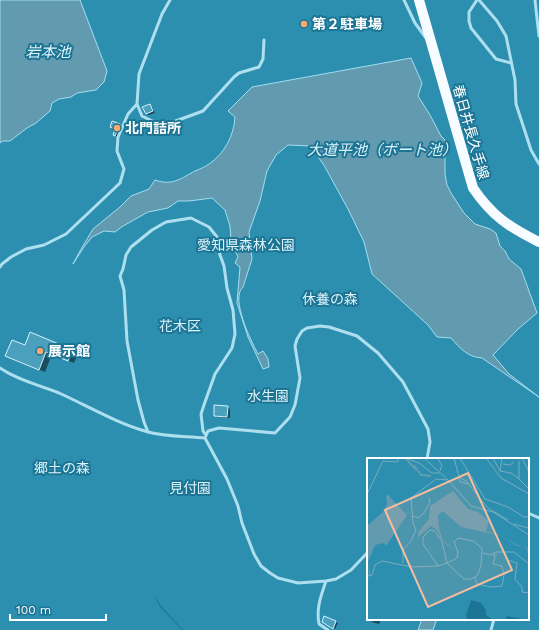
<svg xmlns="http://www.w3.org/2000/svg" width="539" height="630" font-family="'Work Sans','Noto Sans JP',sans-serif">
<rect width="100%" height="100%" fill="#1c7594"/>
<!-- green -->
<path fill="#2d8fb0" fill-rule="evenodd" d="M 0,0 L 539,0 L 539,630 L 183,630 L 161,606 L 153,593 L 160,607 L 182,630 L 0,630 ZM 368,459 L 528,459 L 528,619 L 368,619 Z"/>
<!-- water -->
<path fill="#629baf" stroke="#a2def1" d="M 0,0 L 80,0 L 107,71 L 104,82 L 96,90 L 77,93 L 71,97 L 59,99 L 52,103 L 50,111 L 36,123 L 27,128 L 10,141 L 3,141 L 0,143 Z
M 411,58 L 422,83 L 418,96 L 430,115 L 441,136 L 445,140 L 445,174 L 447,185 L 451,193 L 464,213 L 475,224 L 490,229 L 496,233 L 500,246 L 505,251 L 509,259 L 521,269 L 537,313 L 518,329 L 493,355 L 509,374 L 539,397 L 482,358 C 467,357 460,348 451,338 L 437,337 L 428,325 L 372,274 L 364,242 L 348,209 L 325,167 L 311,146 L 288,145 L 276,155 L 267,171 L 260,201 L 249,232 L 252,259 L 243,287 C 230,298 251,341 258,354 L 263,351 L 268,359 L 269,367 L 263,369 L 248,337 L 237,303 L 240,267 L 235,263 L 238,257 L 231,241 L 230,226 L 225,210 L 212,198 L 189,201 L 178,201 L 168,208 L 148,212 L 123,226 L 115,232 L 104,231 L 92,237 L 84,247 L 73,264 L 80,251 L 93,229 L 120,207 L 131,196 L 149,189 L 155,180 C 172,186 180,179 195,171 C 200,169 205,167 209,164 C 224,154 234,136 235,117 L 228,111 L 252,87 Z
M 422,619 L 437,619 L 433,630 L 418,630 Z"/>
<!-- shadow -->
<path fill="#0007" d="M 150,105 L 152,107 L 155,113 L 149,115 L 146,114 Z
M 113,122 L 122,126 L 118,137 L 114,135 L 116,129 Z
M 26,346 L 72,351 L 78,354 L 74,363 L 52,354 L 45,372 L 12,359 Z
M 227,407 L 230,409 L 230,418 L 217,417 L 215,416 Z
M 370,619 L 381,619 L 379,624 L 372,622 L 370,620 Z
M 323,621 L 336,622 L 338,623 L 335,629 Z"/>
<!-- building -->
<path fill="#4aa0bd" stroke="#d5f1fa" d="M 150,104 L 153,111 L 146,114 L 142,107 Z
M 112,121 L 120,124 L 115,136 L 113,135 L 115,129 L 110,127 Z
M 30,332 L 73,350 L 68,361 L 46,352 L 39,370 L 5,356 L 12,340 L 25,345 Z
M 214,405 L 228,406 L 227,417 L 214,416 Z
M 324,616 L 336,621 L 333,629 L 322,622 Z"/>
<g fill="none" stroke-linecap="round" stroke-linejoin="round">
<!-- service -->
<path stroke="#aedfef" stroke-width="3" d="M 404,0 L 415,23 L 426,38
M 477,0 L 469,12 L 469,21 L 471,28 L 496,59 L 511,63
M 479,0 L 497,21 L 506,36 L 515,80 L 516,104 L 531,150 L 539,164
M 535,0 L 539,36
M 137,104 L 142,116 L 152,121 L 158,123 L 173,122 L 203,111 L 234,77 L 239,73 L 259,67 L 263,59 L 264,40
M 0,267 L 2,264 L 11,257 L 26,249 L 44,245 L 66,234 L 120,183 L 124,169 L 117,151 L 118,137 L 128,114 L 137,104 L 139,74 L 162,14 L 170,0
M 0,368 C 17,380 39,385 59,393 C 88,406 116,423 148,432 C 166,437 187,436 205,438
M 148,432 L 144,422 L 138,400 L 127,341 L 124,290 L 120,276 L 123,269 L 126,255 L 131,247 L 152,230 L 166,222 L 191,218 L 209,227 L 217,237 L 220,255 L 224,266 L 227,288 L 233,310 L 235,334 L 232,348 L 215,374 L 205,402 L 201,414 L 203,431 L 206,435
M 528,513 L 539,518
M 368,552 L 351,570 L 336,579 L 326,581 L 298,583 L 278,578 L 270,573 L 261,566 L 254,554 L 242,523 L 238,506 L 227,479 L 205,438 L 208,431 L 219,428 L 275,433 L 290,417 L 295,405 L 300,378 L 295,346 L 297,339 L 302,331 L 307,328 L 320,326 L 329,327 L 357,336 L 378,353 L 403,382 L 428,429 L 430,442 L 427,459
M 326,581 C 321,596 316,608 319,624 L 328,630
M 491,630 L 494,619"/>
<!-- primary -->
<path stroke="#f6fcff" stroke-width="10" d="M 419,0 L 473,188 C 492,216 509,227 539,242"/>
</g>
<!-- markers -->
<g fill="#ffa86d" stroke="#1c7594" stroke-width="1.5">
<circle cx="304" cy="24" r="4"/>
<circle cx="117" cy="128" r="4"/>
<circle cx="40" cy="351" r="4"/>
</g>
<g text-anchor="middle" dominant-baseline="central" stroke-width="4" stroke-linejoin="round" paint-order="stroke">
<!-- poi labels -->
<g font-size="14" font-weight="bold" fill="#fff" stroke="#1c7594" text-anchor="start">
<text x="312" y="24">第２駐車場</text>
<text x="125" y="128">北門詰所</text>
<text x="48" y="351">展示館</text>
</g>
<!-- street labels -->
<g font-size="14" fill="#fff" stroke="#1c7594">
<text transform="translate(471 132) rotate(74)">春日井長久手線</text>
</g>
<!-- park labels -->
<g font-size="14" fill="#dbf3fb" stroke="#1c7594">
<text x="246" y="245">愛知県森林公園</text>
<text x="330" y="299">休養の森</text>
<text x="180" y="326">花木区</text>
<text x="268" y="396">水生園</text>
<text x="62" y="468">郷土の森</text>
<text x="190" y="488">見付園</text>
</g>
<!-- water labels -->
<g font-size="15" font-style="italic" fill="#ddf3fa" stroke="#1c7594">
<text x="48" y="52">岩本池</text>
<text x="382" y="150">大道平池（ボート池）</text>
</g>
</g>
<!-- overview -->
<g transform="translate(367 458)">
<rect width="162" height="162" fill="#1c7594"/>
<path d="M 0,0 L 162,0 L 162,162 L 140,158 L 138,162 L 126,162 L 119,157 L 119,152 L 114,145 L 104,142 L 99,157 L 100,162 L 0,162 Z" fill="#2d8fb0"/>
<path d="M 86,33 L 101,51 L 111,54 L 122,63 L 119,73 L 135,78 L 150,87 L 157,87 L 160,90 L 162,96 L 157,87 L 150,88 L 135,78 L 94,69 L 76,53 L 71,57 L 72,71 L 76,82 L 85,90 L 80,87 L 75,82 L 69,71 L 64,68 L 50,80 L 48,87 L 52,73 L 62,61 L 63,48 ZM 19,37 L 21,37 L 40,57 L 19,88 L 17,85 L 8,87 L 1,104 L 3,115 L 2,122 L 0,68 L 16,54 L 20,46 Z" fill="#629baf"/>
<path fill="none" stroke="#629baf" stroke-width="2" d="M 39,1 L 49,12M 47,7 L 54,17 L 64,18"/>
<path fill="none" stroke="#77acbf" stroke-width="1" d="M 38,0 L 52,5 L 65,15 L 72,15M 57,0 L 82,23 L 104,48 L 126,54 L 162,77M 70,0 L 75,7 L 73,13M 87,0 L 92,19M 93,0 L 118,41 L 141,49 L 157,59 L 162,59M 119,0 L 134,20 L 162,36M 126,0 L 133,13 L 144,15 L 152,21M 155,0 L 162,14M 152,3 L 152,21 L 162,31M 136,6 L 143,7 L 147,4M 133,13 L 135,0M 101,26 L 93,24 L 92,19 L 99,23 L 121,50 L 141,62M 0,36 L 16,3 L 31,4 L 31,0M 46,58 L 51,60 L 57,55 L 63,44 L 62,40M 147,66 L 161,70M 116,95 L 123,97 L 129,94 L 147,94 L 162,106M 138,95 L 141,102 L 149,105M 150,104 L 148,121 L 155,129 L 155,134 L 162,135M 36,105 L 36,92 L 44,83 L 49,72 L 46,65 L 44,40 L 69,21 L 81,22M 126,106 L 128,99 L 126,97 L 130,97M 71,108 L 56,86 L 56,79 L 63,72 L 68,73 L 75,84 L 80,105M 0,118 L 5,117 L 8,107 L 15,103 L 45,109 L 71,108 L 80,105 L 90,100 L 91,94 L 87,84 L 91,80 L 106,83 L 115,90 L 114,108 L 110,118 L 104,121 L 97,121 L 80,105M 108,119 L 110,126 L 124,129 L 135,128 L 137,117 L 135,108 L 126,106"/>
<path fill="#f6bd9e" fill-opacity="0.15" stroke="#f6bd9e" stroke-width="2" d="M 101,15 L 145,112 L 61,149 L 18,52 Z"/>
<rect width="162" height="162" fill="none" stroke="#fff" stroke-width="2"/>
</g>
<!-- scale -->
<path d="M10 614v6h96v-6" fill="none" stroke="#ffffff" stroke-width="2"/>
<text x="16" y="614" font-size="12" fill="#ffffff" stroke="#1c7594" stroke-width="3" paint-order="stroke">100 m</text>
</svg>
